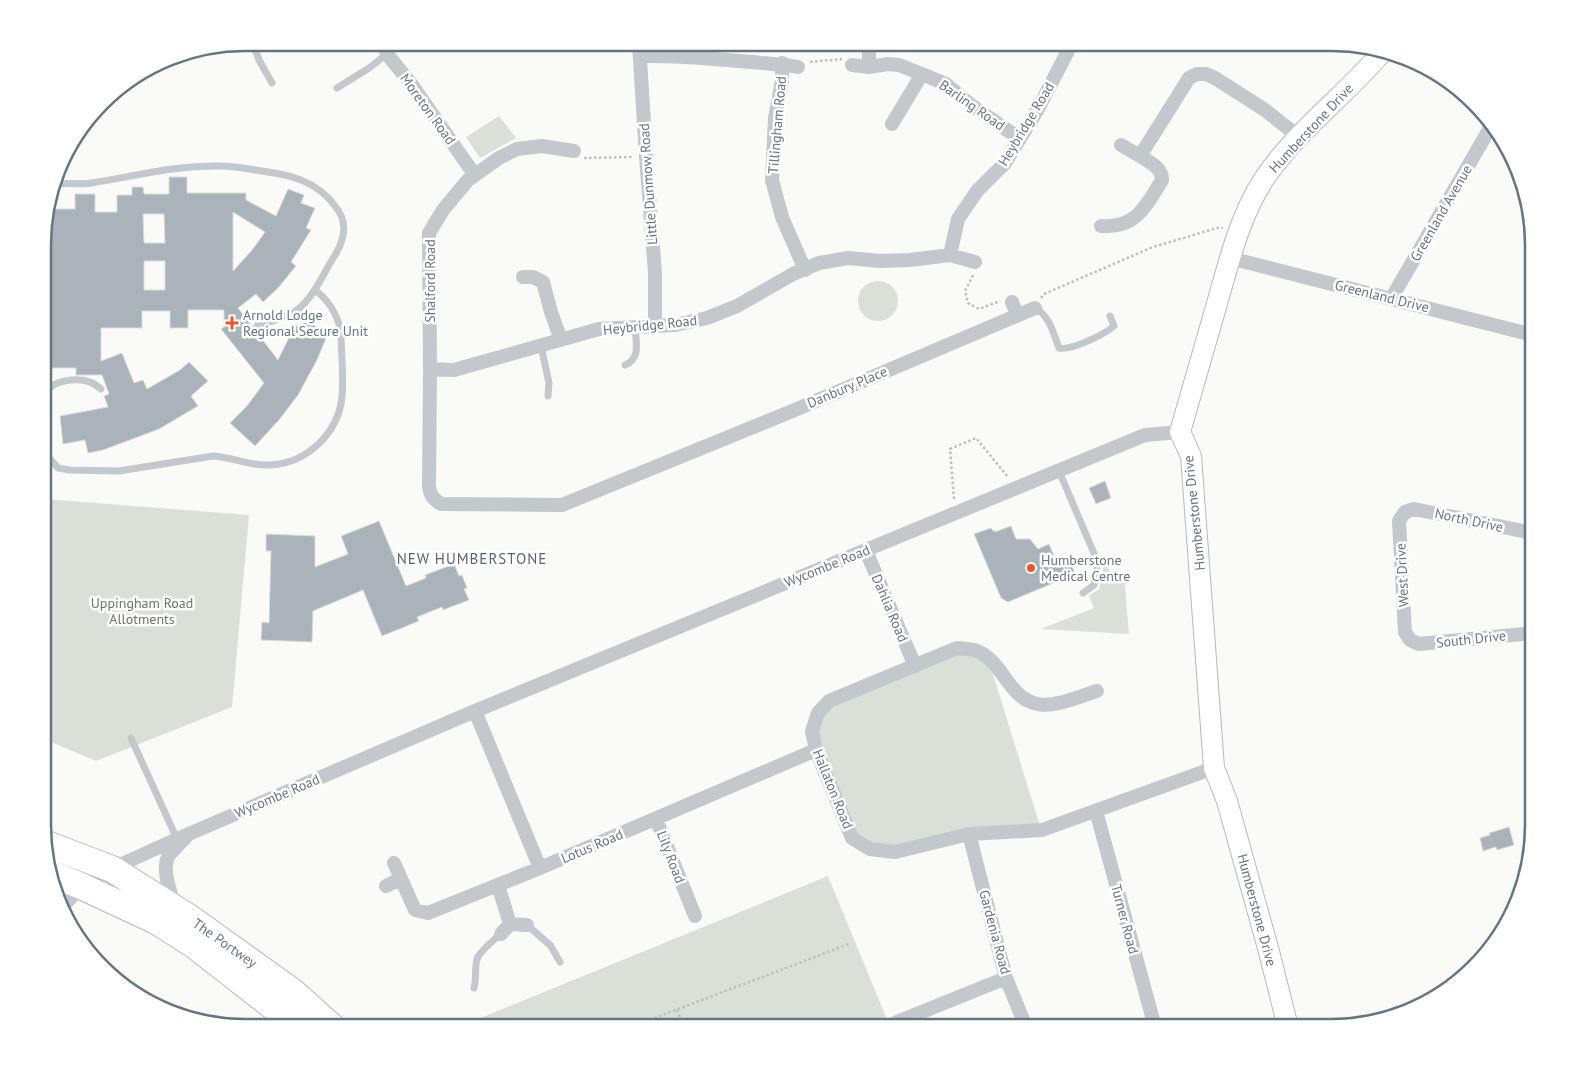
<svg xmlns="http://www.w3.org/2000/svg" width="1576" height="1070" font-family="'PT Sans',sans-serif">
<rect width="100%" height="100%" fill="#fafaf8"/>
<!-- green -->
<path fill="#dadfd7" d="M 499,116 L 516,138 L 480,158 L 466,137 Z
M858 301a20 20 0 1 1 40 0a20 20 0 1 1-40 0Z
M 44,499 L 249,515 L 232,707 L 96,761 L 44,739 Z
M 1103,556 L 1113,579 L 1124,575 L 1129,634 L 1041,629 L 1094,608 L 1089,596 L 1099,589 L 1103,573 Z
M 958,653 L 975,656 L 991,668 L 1040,826 L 894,847 L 870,845 L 856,835 L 820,750 L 817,731 L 821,715 L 832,704 Z
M 828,876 L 890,1027 L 476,1027 L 471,1022 Z"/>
<!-- building -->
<path fill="#aab3b9" stroke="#dcdcda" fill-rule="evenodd" d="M 169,177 L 187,177 L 187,193 L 246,193 L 246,200 L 276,216 L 288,189 L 304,195 L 301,203 L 315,208 L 306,228 L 311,230 L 291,262 L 296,266 L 278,288 L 263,302 L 256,294 L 238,308 L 278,360 L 295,325 L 300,328 L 304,322 L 329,331 L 317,360 L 298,395 L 279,420 L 255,446 L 230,423 L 247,406 L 264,383 L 221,329 L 224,327 L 224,310 L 188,310 L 188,328 L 170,328 L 170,311 L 142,311 L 142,328 L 101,328 L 101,361 L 122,353 L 134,383 L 143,380 L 147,389 L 180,370 L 189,362 L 208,381 L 191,396 L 198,406 L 159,429 L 103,450 L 88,453 L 85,440 L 63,444 L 60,416 L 108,407 L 104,396 L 109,394 L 102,375 L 76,375 L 76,368 L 44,368 L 44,219 L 47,209 L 75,209 L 75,194 L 95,194 L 95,212 L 117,212 L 117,195 L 132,195 L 132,187 L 143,187 L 144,194 L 169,194 ZM 233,212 L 265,232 L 253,249 L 233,271 ZM 143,214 L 164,214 L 165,243 L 144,243 ZM 144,261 L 165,261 L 165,290 L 144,290 Z
M 1105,481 L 1111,498 L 1096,504 L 1089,488 Z
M 379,521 L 406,586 L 426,578 L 425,575 L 454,564 L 459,576 L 462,575 L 467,588 L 464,589 L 469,600 L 443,610 L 442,607 L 417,617 L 419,621 L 382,636 L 363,590 L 313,611 L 312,642 L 261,640 L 262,622 L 269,623 L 271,551 L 266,551 L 266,534 L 315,536 L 315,567 L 348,554 L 341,536 Z
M 1011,526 L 1016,539 L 1030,539 L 1038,549 L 1049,544 L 1057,563 L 1069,558 L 1075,574 L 1008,602 L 1001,598 L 974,534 L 991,528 L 993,531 L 995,530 L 995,532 Z
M 1509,827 L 1514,845 L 1497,850 L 1496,847 L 1483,851 L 1480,838 L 1490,835 L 1489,833 Z"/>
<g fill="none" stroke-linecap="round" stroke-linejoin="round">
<!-- secondary casing -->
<g stroke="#b3babf" stroke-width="22">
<path id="secondary" d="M 1288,1027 L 1268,948 L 1227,801 L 1214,768 L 1191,456 L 1180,432 C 1193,388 1205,344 1218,300 C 1230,258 1240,216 1264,179 C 1297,130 1346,95 1383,51"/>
</g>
<!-- highway casing -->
<g stroke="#b4b9bd" stroke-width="28">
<path id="highway" d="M 44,843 L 112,869 L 190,918 L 293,992 L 332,1027
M 52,874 L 81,886 L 156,921 L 194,945 L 299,1027"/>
</g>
<!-- path -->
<path stroke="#bbbfc2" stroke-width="2.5" stroke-dasharray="2.5 2.5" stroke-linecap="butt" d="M 810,62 L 842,59
M 584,158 L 633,157
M 973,275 L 965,291 L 968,303 L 979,309 L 1000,301
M 1041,298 L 1044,294 L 1153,247 L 1217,228 L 1223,228
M 954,499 L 950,449 L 976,438 L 1008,477
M 677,1010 L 684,1027
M 631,1027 L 849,944"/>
<!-- lane -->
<path stroke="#c3c8cc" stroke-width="7" d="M 253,43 L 259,60 L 272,83
M 337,88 L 369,68 L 387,54
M 55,185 C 67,182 80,185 92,183 C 135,176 177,165 221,166 C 234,166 249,169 262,171 C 291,175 317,181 335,206 C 348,221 345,239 335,255 C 322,275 312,304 289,315 C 279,319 268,323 257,326
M 1035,308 C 1050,316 1053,333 1059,348 C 1071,351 1105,334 1114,326 L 1110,316
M 541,346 L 549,383 L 548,396
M 625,365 C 641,359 636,342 635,328
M 44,406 C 45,403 45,398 46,394 C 51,379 78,378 90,382 C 94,383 97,386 101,389
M 44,452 L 58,468 L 69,470 L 119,471 L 213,456 C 233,457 249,466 269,465 C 306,464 338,434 342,397 C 344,376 341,353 341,331 C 337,315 329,300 315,290
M 1059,471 L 1096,558 L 1097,571 L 1094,585 L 1083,593
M 131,738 L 177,839
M 527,925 L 550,945 L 560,962
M 474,988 C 477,978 474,963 478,957 C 483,948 494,940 501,934"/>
<!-- street -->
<path stroke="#c3c8cc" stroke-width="14" d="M 241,43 L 250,43
M 383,43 L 387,54 L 412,85 L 474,174
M 639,43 L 646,156 L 655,273 L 655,326
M 869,43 L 869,67
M 640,56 C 680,55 713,59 752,62 C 768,64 783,64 798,67
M 782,63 L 782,81 L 775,118 L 772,180 L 782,217 L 805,270
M 852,65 L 869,67 L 888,64 L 899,65 L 929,77 L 946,84 L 971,105 L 1020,139
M 892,124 L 922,74
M 1121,145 L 1140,156
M 574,151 L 542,146 L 517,149 L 499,158 L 468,180 L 443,210 L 429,233 L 430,369 L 429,486 C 430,495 433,499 441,504 L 562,505 L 790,412 L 1035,308
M 1101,226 C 1136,229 1146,206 1162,180 C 1163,168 1149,162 1140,156 L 1189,78 L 1197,74 L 1206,74 L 1215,78 L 1265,110 L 1299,137
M 950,255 L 958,219 L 977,191 L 1005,163 L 1038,109 L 1072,43
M 1230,258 L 1533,335
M 523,277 L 533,277 L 543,282 L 551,312 L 561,340
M 1391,299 L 1490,128
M 1012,302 L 1017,314
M 430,369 L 454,370 L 599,329 L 675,325 L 707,318 L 737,306 L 793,274 L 819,263 L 848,258 L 880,261 L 910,260 L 950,255 L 975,262
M 1533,533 L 1414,509 L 1405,512 L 1399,521 L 1405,632 L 1410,640 L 1419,644 L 1533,633
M 866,551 L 915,666
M 1097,691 C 1081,696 1054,708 1037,704 C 1008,698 1003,661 977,651 C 971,649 963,649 957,648 L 829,701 L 818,713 L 812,731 L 816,750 L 852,838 L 870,849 L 895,852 L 969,834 L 1042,830 L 1214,768
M 475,711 L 540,868
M 1533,740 L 1533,761
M 1096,811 L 1155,1027
M 656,819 L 695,916
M 969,834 L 1006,978 L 1026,1027
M 394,863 L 415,910 L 428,913 L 540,868 L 816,750
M 109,870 L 177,839 L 475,711 L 1145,435 L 1180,432
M 498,885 L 510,924
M 386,886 L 400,879
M 63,906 L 83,885
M 176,907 C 170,894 161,868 169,855 C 174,849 180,843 186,837
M 501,934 L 510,924 L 527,925
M 897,1022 L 1006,978"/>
<!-- secondary -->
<use href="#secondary" stroke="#fff" stroke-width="20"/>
<!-- highway -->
<use href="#highway" stroke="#fff" stroke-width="26"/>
</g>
<!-- markers -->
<g fill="#e4572e" stroke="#fff" stroke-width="2">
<path d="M229.5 315.5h5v5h5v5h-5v5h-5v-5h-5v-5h5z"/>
<circle cx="1031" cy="568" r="5"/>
</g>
<g text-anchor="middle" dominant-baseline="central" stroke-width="5" stroke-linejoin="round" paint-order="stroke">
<!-- street labels -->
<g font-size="14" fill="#657683" stroke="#fff">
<text transform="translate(972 105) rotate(35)">Barling Road</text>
<text transform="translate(428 109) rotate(54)">Moreton Road</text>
<text transform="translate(1026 124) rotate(-59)">Heybridge Road</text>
<text transform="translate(777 125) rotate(-85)">Tillingham Road</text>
<text transform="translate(1311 128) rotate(-47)">Humberstone Drive</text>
<text transform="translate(648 184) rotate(-94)">Little Dunmow Road</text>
<text transform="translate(1441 213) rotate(-60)">Greenland Avenue</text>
<text transform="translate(430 281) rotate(-90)">Shalford Road</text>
<text transform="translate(1382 296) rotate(14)">Greenland Drive</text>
<text transform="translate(650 325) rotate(-6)">Heybridge Road</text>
<text transform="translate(847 387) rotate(-23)">Danbury Place</text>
<text transform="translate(1194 513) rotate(-96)">Humberstone Drive</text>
<text transform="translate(1469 520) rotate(12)">North Drive</text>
<text transform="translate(827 566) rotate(-22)">Wycombe Road</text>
<text transform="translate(1402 575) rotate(-93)">West Drive</text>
<text transform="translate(890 608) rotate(67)">Dahlia Road</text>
<text transform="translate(1471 639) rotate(-6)">South Drive</text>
<text transform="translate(833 789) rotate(68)">Hallaton Road</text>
<text transform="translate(277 796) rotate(-23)">Wycombe Road</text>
<text transform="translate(592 846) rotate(-23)">Lotus Road</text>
<text transform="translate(671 857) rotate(69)">Lily Road</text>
<text transform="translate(1257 910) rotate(75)">Humberstone Drive</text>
<text transform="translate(1125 919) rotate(75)">Turner Road</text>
<text transform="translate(995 932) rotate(75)">Gardenia Road</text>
<text transform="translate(225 943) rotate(35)">The Portwey</text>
</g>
<!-- poi labels -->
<g font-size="14" fill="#657683" stroke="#fff" text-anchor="start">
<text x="243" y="315">Arnold Lodge<tspan x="243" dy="16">Regional Secure Unit</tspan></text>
<text x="1041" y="560">Humberstone<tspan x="1041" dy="16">Medical Centre</tspan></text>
</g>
<!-- park labels -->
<g font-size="14" fill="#687a64" stroke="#fff">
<text x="142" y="603">Uppingham Road<tspan x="142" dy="16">Allotments</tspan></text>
</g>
<!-- neighbourhood labels -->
<g font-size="15" letter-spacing="1" fill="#57646e" stroke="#fff">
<text x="472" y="558">NEW HUMBERSTONE</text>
</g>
</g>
<!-- crop -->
<path d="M0 0H1576V1070H0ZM245 51H1331A194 194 0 0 1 1525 245V825A194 194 0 0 1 1331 1019H245A194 194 0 0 1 51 825V245A194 194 0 0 1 245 51Z" fill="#fff" fill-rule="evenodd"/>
<path fill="none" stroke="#657683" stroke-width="2.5" d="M245 51H1331A194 194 0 0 1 1525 245V825A194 194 0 0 1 1331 1019H245A194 194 0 0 1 51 825V245A194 194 0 0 1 245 51Z"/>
</svg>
